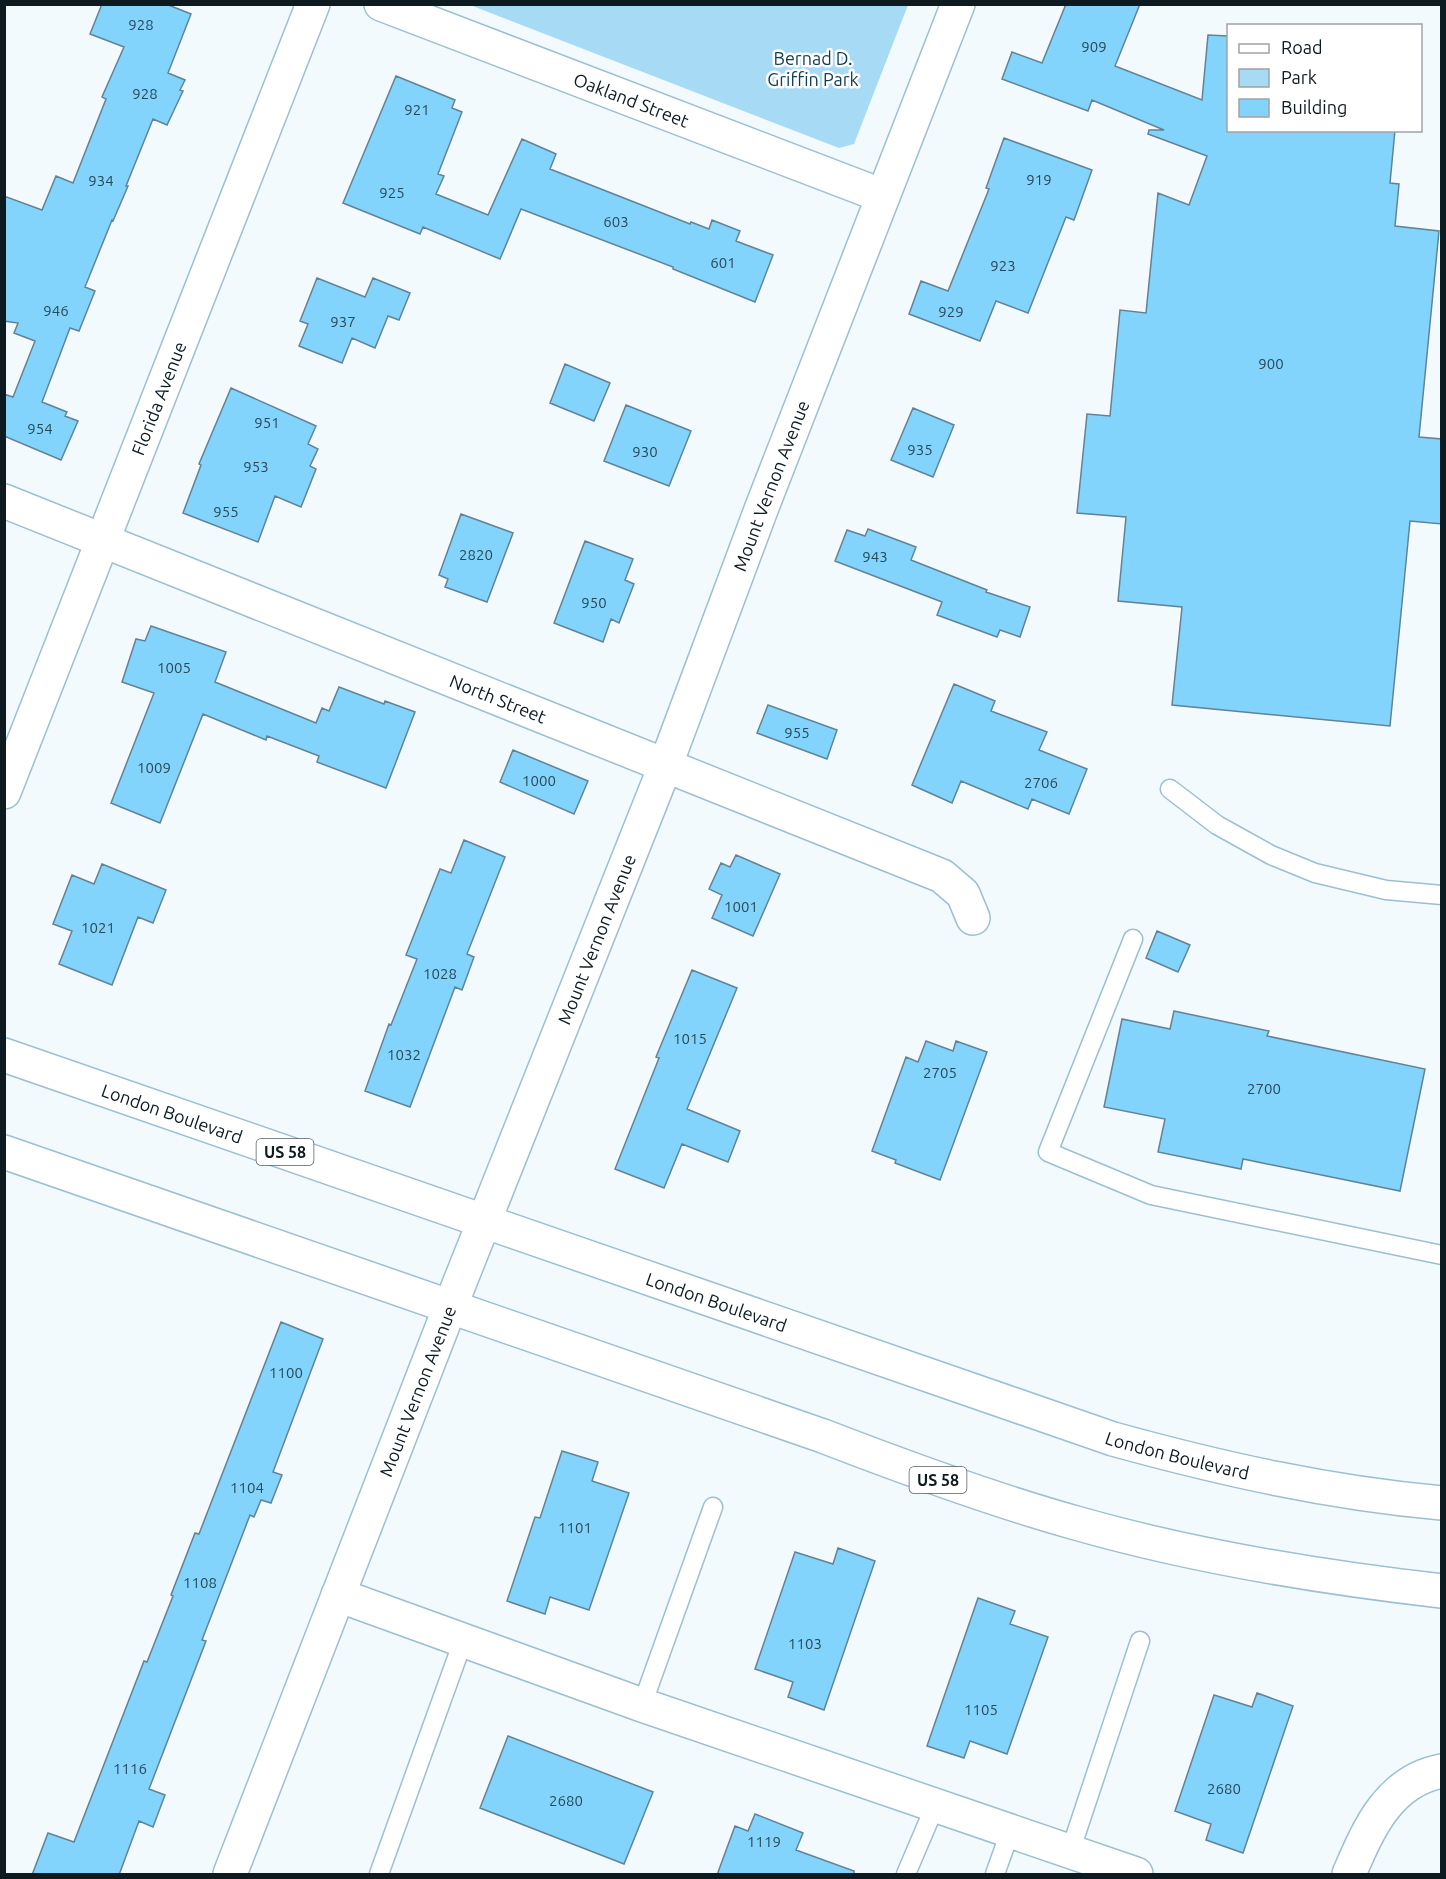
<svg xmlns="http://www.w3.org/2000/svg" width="1446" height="1879" font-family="Ubuntu,sans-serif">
<rect width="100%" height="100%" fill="#f3fafe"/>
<!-- green -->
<path fill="#a7daf4" d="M 470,5 L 908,5 L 854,144 L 839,148 Z"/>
<!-- building -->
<path fill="#83d4fc" stroke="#628395" stroke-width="1.5" d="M 102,4 L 166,4 L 191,14 L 168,73 L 185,80 L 180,90 L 183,91 L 167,125 L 153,119 L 126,186 L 128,186 L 113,221 L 112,220 L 85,287 L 95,291 L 79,331 L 70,328 L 42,402 L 67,412 L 65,416 L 78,421 L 61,460 L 4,436 L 4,394 L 13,397 L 35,341 L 14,333 L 18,323 L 4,321 L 4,196 L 42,210 L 56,176 L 73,183 L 106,99 L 102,97 L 124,47 L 90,34 Z
M 1066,4 L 1140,4 L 1115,66 L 1202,100 L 1208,35 L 1228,36 L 1228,130 L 1395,130 L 1390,183 L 1399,184 L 1395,226 L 1439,231 L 1419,437 L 1442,439 L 1442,524 L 1410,521 L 1390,726 L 1172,705 L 1182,607 L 1118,601 L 1126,517 L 1077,513 L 1087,414 L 1110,416 L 1120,310 L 1146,313 L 1158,193 L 1189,205 L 1207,156 L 1148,134 L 1149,130 L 1164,130 L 1092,100 L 1088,111 L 1002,79 L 1012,52 L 1042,63 Z
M 396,76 L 455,100 L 452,108 L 462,112 L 438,174 L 444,176 L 436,194 L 488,215 L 522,139 L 556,154 L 550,169 L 690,224 L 691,222 L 709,229 L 712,220 L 740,231 L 736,241 L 773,255 L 755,302 L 673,269 L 673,267 L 521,209 L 500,259 L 423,227 L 420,234 L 343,203 Z
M 1004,138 L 1092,170 L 1074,220 L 1066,217 L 1028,313 L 996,301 L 980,341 L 909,314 L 921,281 L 948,291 L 989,189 L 986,188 Z
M 317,278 L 365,297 L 373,278 L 410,293 L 399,320 L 388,316 L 375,348 L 352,338 L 342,363 L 299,346 L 308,324 L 300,321 Z
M 565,364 L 610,383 L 594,421 L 550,403 Z
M 231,388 L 316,426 L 308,444 L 318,449 L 310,466 L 316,469 L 301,507 L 275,496 L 258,542 L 183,513 L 201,465 L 199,464 Z
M 626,405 L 691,431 L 669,486 L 604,461 Z
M 913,408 L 954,425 L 933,477 L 891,460 Z
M 461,514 L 513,533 L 487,602 L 445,587 L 448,579 L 439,575 Z
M 868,529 L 916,547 L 911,560 L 987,590 L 986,592 L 1030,607 L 1020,637 L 1000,630 L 997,637 L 937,615 L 942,602 L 835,561 L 847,530 L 865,536 Z
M 585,541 L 633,559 L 625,580 L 634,584 L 619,623 L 611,619 L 603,642 L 554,623 Z
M 151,626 L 226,652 L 215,682 L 316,723 L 322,708 L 329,711 L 339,687 L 384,704 L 385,701 L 415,712 L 386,788 L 317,762 L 319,756 L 267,736 L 266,740 L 203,714 L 160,823 L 111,803 L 154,693 L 122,682 L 136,639 L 145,641 Z
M 954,684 L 995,701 L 991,711 L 1047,732 L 1039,750 L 1087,769 L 1069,814 L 1032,799 L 1028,809 L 961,781 L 952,803 L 912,785 Z
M 768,705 L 837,730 L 827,759 L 757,733 Z
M 513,750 L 588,781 L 574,814 L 500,782 Z
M 464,840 L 505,857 L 467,954 L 474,957 L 462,990 L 455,987 L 410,1107 L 365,1091 L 389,1024 L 391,1025 L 417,959 L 406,955 L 440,869 L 451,873 Z
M 736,855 L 780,874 L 753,936 L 712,918 L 722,895 L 709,889 L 721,863 L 730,867 Z
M 102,864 L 166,890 L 153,923 L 138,917 L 112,985 L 59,964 L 72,931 L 53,924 L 72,875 L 94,884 Z
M 1157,931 L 1190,945 L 1178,972 L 1146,958 Z
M 692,970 L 737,988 L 687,1109 L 740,1131 L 728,1162 L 682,1144 L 664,1188 L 615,1169 L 659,1058 L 656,1057 Z
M 1174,1011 L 1269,1031 L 1267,1036 L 1425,1069 L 1400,1191 L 1243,1159 L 1241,1169 L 1158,1152 L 1165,1119 L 1104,1107 L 1122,1019 L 1170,1029 Z
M 926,1041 L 953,1051 L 956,1041 L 987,1052 L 940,1180 L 895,1163 L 896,1160 L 872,1151 L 906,1057 L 918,1062 Z
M 281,1322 L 323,1339 L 273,1472 L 282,1475 L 271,1503 L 261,1500 L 254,1517 L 250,1515 L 202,1640 L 206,1641 L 149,1789 L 165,1795 L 153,1827 L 139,1821 L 119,1875 L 32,1875 L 48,1833 L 74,1842 L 144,1661 L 147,1662 L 173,1596 L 171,1595 L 195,1533 L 199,1534 Z
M 562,1451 L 598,1462 L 592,1481 L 629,1493 L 589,1610 L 550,1597 L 545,1614 L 507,1601 L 535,1517 L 540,1518 Z
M 838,1548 L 875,1561 L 824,1710 L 788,1697 L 793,1682 L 755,1669 L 795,1552 L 833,1564 Z
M 978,1598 L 1015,1611 L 1010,1624 L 1048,1637 L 1007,1754 L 970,1741 L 964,1758 L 927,1746 Z
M 1257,1693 L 1293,1706 L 1243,1853 L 1206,1840 L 1211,1824 L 1175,1811 L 1214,1695 L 1252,1707 Z
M 508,1736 L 653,1792 L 624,1864 L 480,1808 Z
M 755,1814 L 803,1833 L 796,1850 L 854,1871 L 854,1875 L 717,1875 L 735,1826 L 748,1831 Z"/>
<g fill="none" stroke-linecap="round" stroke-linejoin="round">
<!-- service casing -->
<g stroke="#9cbfd2" stroke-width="21">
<path id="service" d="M 1170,789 L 1217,825 L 1271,855 L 1315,873 L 1386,890 L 1442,895
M 1133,939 L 1048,1152 L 1151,1195 L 1442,1255
M 642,1705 L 713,1507
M 1070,1852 L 1140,1641
M 379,1874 L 463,1641
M 906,1874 L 935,1806
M 995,1874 L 1010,1832"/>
</g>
<!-- minor casing -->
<g stroke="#9cbfd2" stroke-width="36">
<g id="minor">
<path id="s1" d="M 381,4 L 883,196"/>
<path id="s2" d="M 4,501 L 942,876 L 963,894 L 973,918"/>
<path id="s3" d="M 4,792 L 313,4"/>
<path d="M 338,1595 L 642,1705 L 1136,1874"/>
<path d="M 1349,1874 C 1368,1830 1388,1781 1442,1771"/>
</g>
</g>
<!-- tertiary casing -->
<g stroke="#9cbfd2" stroke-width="36">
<g id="tertiary">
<path id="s4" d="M 230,1874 L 450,1307 L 666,764 L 762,507 L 958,4"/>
</g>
</g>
<!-- primary casing -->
<g stroke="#9cbfd2" stroke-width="36">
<g id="primary">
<path id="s5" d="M 4,1055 L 1113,1439 C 1222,1469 1329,1493 1442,1503"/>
<path d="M 4,1152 L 823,1436 C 906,1468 990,1499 1076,1523 C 1195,1557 1318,1577 1442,1591"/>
</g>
</g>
<!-- service -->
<use href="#service" stroke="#fff" stroke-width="18"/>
<!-- minor -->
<use href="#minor" stroke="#fff" stroke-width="33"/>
<!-- tertiary -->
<use href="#tertiary" stroke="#fff" stroke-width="33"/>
<!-- primary -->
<use href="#primary" stroke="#fff" stroke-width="33"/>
</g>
<g text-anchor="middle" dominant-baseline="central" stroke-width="5" stroke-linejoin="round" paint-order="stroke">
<!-- number labels -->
<g font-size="15" fill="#2a4958">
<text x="141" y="24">928</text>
<text x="1094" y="46">909</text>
<text x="145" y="93">928</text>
<text x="417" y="109">921</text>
<text x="1039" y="179">919</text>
<text x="101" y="180">934</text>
<text x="392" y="192">925</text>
<text x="616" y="221">603</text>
<text x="723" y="262">601</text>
<text x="1003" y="265">923</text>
<text x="56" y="310">946</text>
<text x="951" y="311">929</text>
<text x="343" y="321">937</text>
<text x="1271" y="363">900</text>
<text x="267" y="422">951</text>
<text x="40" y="428">954</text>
<text x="920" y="449">935</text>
<text x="645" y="451">930</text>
<text x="256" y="466">953</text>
<text x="226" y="511">955</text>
<text x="476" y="554">2820</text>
<text x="875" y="556">943</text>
<text x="594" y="602">950</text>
<text x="174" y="667">1005</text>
<text x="797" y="732">955</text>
<text x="154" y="767">1009</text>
<text x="539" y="780">1000</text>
<text x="1041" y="782">2706</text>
<text x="741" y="906">1001</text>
<text x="98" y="927">1021</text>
<text x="440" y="973">1028</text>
<text x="690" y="1038">1015</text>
<text x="404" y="1054">1032</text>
<text x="940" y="1072">2705</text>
<text x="1264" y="1088">2700</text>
<text x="286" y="1372">1100</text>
<text x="247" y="1487">1104</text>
<text x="575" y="1527">1101</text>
<text x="200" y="1582">1108</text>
<text x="805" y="1643">1103</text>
<text x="981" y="1709">1105</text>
<text x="130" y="1768">1116</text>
<text x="1224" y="1788">2680</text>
<text x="566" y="1800">2680</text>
<text x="764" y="1841">1119</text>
</g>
<!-- shield labels -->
<g fill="#fff" stroke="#565f64" stroke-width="1.5">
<rect x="256.5" y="1139" width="57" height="26" rx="4.5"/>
<rect x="909.5" y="1467" width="57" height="26" rx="4.5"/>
</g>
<g font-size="16" font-weight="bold" fill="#0d1b21">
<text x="285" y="1152">US 58</text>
<text x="938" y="1480">US 58</text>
</g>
<!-- park labels -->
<g font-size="18" fill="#0f3e53" stroke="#fff">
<text x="813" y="58">Bernad D.<tspan x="813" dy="21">Griffin Park</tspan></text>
</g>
<!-- street labels -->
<g font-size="18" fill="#0d1b21" stroke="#fff">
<text stroke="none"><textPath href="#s1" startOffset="268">Oakland Street</textPath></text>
<text stroke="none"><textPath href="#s3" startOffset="423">Florida Avenue</textPath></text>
<text stroke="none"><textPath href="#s4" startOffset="1490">Mount Vernon Avenue</textPath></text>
<text stroke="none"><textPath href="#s2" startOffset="532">North Street</textPath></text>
<text stroke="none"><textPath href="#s4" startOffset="1004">Mount Vernon Avenue</textPath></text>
<text stroke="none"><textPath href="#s5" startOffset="178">London Boulevard</textPath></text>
<text stroke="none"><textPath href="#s5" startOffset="754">London Boulevard</textPath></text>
<text stroke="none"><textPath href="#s4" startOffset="518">Mount Vernon Avenue</textPath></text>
<text stroke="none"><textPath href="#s5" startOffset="1240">London Boulevard</textPath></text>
</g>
</g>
<!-- border -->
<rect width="1446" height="1879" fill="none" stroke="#0d1b21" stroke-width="12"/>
<!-- legend -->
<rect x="1227" y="24" width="195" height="108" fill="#ffffff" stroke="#9ea4a6" stroke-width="1.5"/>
<rect x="1239" y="44" width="30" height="9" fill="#ffffff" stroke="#9ea4a6" stroke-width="1.5"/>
<text x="1281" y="54" font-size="18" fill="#0d1b21">Road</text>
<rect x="1239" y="69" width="30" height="18" fill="#a7daf4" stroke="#9ea4a6" stroke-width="1.5"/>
<text x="1281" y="84" font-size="18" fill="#0d1b21">Park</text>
<rect x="1239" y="99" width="30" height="18" fill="#83d4fc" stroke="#9ea4a6" stroke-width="1.5"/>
<text x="1281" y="114" font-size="18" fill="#0d1b21">Building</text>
</svg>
